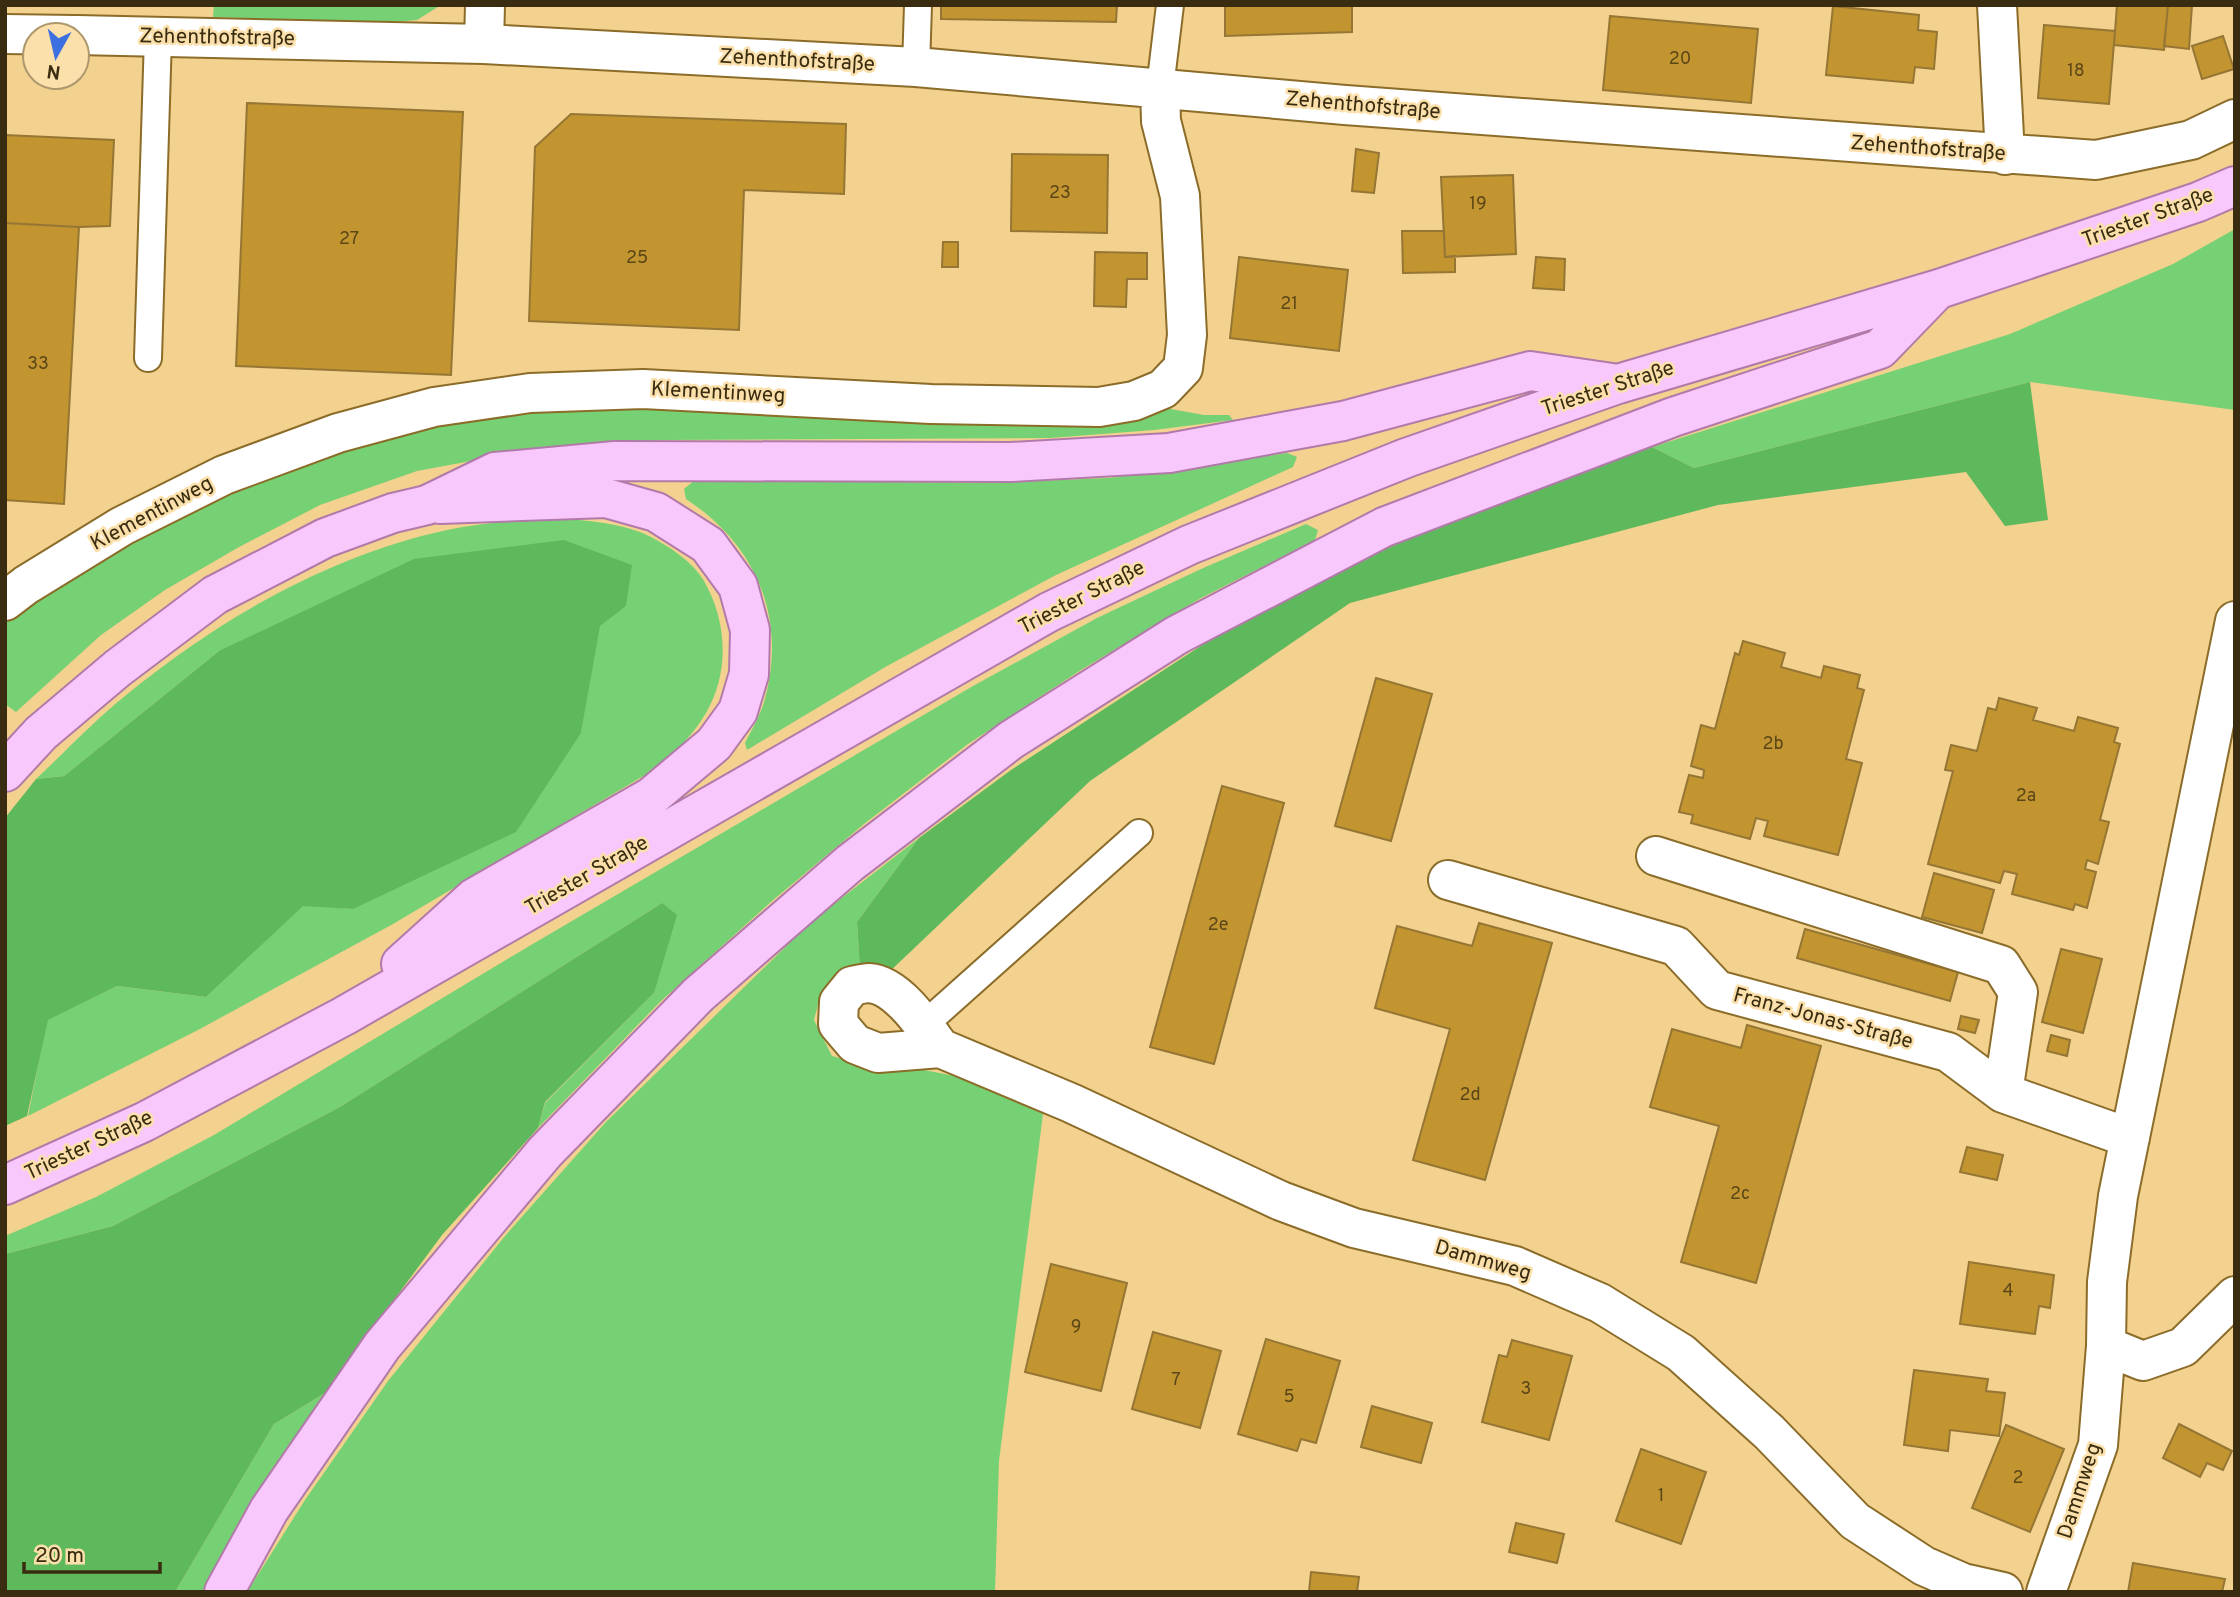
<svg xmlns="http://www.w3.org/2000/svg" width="2240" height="1597" font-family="Overpass,sans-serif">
<rect width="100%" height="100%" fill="#f3d18f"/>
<!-- green -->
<path fill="#76d174" d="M 214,5 L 441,5 L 417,20 L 383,23 L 213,17 Z
M 2235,229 L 2235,410 L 2030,382 L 1694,468 L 1652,447 L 2010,334 L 2173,264 Z
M 509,407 L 1165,408 L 1204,415 L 1229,415 L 1233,420 L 1154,430 L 1050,438 L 664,440 L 536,449 L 417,471 L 320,505 L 239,547 L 165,590 L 101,635 L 16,712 L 5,704 L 5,621 L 61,578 L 304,455 Z
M 1287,453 L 1297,457 L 1293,467 L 1056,575 L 887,666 L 747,750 L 745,743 C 752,729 761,714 765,699 C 787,617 756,545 686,499 L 684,489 L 695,480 L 981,483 L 1109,478 Z
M 563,518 C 593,522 624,523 651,537 C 670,547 693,562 704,581 C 727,621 730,672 706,713 C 693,735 676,752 657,768 L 393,924 L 198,1030 L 28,1116 L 47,1020 L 117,986 L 206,997 L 303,905 L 353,909 L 581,733 L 599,625 L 626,606 L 219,651 L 64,776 L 36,779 C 66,751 94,721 125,696 C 219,619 328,556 447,530 C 485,522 525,520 563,518 Z
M 1306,524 L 1318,530 L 1315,540 L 1201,598 L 1081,670 L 968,744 L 864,824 L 772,901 L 661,1001 L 538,1128 L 545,1103 L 654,993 L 662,903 L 340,1107 L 113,1226 L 5,1254 L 5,1236 L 96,1197 L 214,1135 L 531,945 L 973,686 L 1097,618 L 1201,569 Z
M 919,838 L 857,922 L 860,970 L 821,993 L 814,1020 L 832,1056 L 872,1067 L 919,1069 L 980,1081 L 1044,1106 L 999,1461 L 995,1592 L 247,1592 L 305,1500 L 388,1381 L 505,1236 L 606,1122 L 812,921 Z
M 325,1393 L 241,1522 L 204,1592 L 175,1592 L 274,1424 Z"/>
<!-- forest -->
<path fill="#5db95c" d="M 2030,382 L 2048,520 L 2005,526 L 1966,472 L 1718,505 L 1350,603 L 1090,781 L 887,974 L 860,970 L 857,922 L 919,838 L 1011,770 L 1222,632 L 1365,556 L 1532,491 L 1652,447 L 1694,468 Z
M 564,540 L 632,565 L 626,606 L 600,626 L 581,733 L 516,832 L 353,909 L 303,906 L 206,997 L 117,986 L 48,1020 L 27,1116 L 5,1126 L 5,818 L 36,779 L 64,776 L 219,651 L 414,559 Z
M 662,903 L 677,915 L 654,993 L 545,1102 L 538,1128 L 442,1235 L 325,1393 L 274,1424 L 175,1592 L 5,1592 L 5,1254 L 113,1226 L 340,1107 Z"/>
<!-- building -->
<path fill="#c29531" stroke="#957634" stroke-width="2" d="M 941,5 L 1117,5 L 1116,22 L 941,19 Z
M 1225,5 L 1352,5 L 1352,32 L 1225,36 Z
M 2117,5 L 2168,5 L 2164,50 L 2114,45 Z
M 2168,5 L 2192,5 L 2189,49 L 2164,46 Z
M 1833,6 L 1919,15 L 1918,30 L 1937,32 L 1934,69 L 1915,67 L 1913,83 L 1826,75 Z
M 1610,16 L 1758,29 L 1751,103 L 1603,90 Z
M 2044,25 L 2115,31 L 2109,104 L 2038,98 Z
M 2223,36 L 2234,69 L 2202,79 L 2192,46 Z
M 247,103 L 463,112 L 451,375 L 236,366 Z
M 571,114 L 846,124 L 844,194 L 744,190 L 739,330 L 529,321 L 535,147 Z
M 5,135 L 114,140 L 110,226 L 79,227 L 5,223 Z
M 1356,149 L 1379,153 L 1374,193 L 1352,191 Z
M 1012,154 L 1108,155 L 1107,233 L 1011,231 Z
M 1513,175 L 1516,254 L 1445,257 L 1441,177 Z
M 5,223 L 79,227 L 64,504 L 5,500 Z
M 1402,231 L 1444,231 L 1445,257 L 1455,256 L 1455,272 L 1403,273 Z
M 943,242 L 958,242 L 958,267 L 942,267 Z
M 1095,252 L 1147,253 L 1147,279 L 1127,279 L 1126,307 L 1094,306 Z
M 1239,257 L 1348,270 L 1339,351 L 1230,338 Z
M 1536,257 L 1565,259 L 1564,290 L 1533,288 Z
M 1743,641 L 1785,653 L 1781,667 L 1821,678 L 1824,666 L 1860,675 L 1857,688 L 1864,690 L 1846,759 L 1862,763 L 1838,855 L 1764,836 L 1768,821 L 1756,818 L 1750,839 L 1691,823 L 1693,815 L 1679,812 L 1689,775 L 1703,778 L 1704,770 L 1691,766 L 1701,725 L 1715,729 L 1735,653 L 1739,655 Z
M 1376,678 L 1432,694 L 1391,841 L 1335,826 Z
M 1999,698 L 2037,708 L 2033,720 L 2074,731 L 2078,717 L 2118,728 L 2114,742 L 2120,744 L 2100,820 L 2109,822 L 2098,864 L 2087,860 L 2085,869 L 2096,872 L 2087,908 L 2075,904 L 2073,910 L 2012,894 L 2017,874 L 2004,871 L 2000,883 L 1928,864 L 1953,771 L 1945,770 L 1951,745 L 1977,751 L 1988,708 L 1996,710 Z
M 1222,786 L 1284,803 L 1214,1064 L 1150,1047 Z
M 1934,873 L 1994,890 L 1982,933 L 1922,917 Z
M 1479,923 L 1552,943 L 1485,1180 L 1413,1160 L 1450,1029 L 1375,1008 L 1397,926 L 1472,946 Z
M 1805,929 L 1958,972 L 1950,1001 L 1797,958 Z
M 2061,949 L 2102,959 L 2083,1033 L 2042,1022 Z
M 1961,1016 L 1979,1020 L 1975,1033 L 1958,1029 Z
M 1747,1025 L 1821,1046 L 1756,1283 L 1681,1262 L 1719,1126 L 1650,1107 L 1672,1029 L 1741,1048 Z
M 2051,1035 L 2070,1040 L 2067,1056 L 2047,1051 Z
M 1967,1147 L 2003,1155 L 1997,1180 L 1960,1172 Z
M 1969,1262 L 2054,1275 L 2050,1308 L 2039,1306 L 2035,1334 L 1960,1324 Z
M 1051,1264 L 1127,1283 L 1101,1391 L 1025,1372 Z
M 1153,1332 L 1221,1351 L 1200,1428 L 1132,1409 Z
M 1266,1339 L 1340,1361 L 1316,1443 L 1301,1439 L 1297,1451 L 1238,1434 Z
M 1512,1340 L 1572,1356 L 1549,1440 L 1482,1422 L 1499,1355 L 1507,1357 Z
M 1914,1370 L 1988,1379 L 1986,1391 L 2005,1393 L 1999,1436 L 1950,1430 L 1948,1451 L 1904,1445 Z
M 1372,1406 L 1432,1423 L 1421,1463 L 1361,1447 Z
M 2179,1424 L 2232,1451 L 2223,1470 L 2207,1463 L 2200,1477 L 2163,1458 Z
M 2006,1425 L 2064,1449 L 2030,1532 L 1972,1508 Z
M 1641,1449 L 1706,1472 L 1681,1544 L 1616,1521 Z
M 1516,1523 L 1564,1534 L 1557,1563 L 1509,1552 Z
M 2133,1563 L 2225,1579 L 2222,1592 L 2128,1592 Z
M 1311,1572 L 1359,1577 L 1357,1592 L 1309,1592 Z"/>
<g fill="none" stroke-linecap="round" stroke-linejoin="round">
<!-- service casing -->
<g stroke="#8b6c29" stroke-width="30">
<path id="service" d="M 916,67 L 918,5
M 1160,88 L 1170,5
M 148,358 L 158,37
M 924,1025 L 1139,833"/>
</g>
<!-- minor casing -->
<g stroke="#8b6c29" stroke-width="42">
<path id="minor" d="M 1997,5 L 2005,155
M 5,34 L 74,35
M 77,35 L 484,44 L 916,67 L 1345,105 L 2096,160 L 2191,140 L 2235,119
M 484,44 L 485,5
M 5,601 L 26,585 L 122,526 L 224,475 L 338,433 L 434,407 L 530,393 L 643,389 L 931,404 L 1099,407 L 1134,401 L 1163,389 L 1183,368 L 1187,335 L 1180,196 L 1161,121 L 1160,88
M 2235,621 L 2118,1196 L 2107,1282 L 2106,1346 L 2143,1361 L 2183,1347 L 2235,1296
M 1656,856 L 2001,965 L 2018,992 L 2003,1093
M 1448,880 L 1676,946 L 1717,990 L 1948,1052 L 2003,1093 L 2130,1138
M 940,1048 C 925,1027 898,985 869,983 C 864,983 857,985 852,986 L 839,1002 L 838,1024 L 855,1044 L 878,1053 L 940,1048 L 1071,1103 L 1281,1201 L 1354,1228 L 1515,1266 L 1600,1303 L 1681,1353 L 1769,1432 L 1855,1521 L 1924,1566 L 1963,1583 L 2003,1592
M 2046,1592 L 2098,1445 L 2106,1346"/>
</g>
<!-- primary casing -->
<g stroke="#b27aa9" stroke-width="42">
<path id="primary" d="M 5,772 L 41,733 L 118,668 L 215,595 L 325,538 L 393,513 L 427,505 L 495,472 L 615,461 L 1011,462 L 1169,453 L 1343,421 L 1530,371 L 1612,383
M 401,964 L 474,898 L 651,797 L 714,744 L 738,711 L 749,674 L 750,630 L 738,586 L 708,545 L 656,512 L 606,498 L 440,504
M 5,1185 L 144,1122 L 344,1016 L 1049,612 L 1189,545 L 1406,458 L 1618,384 L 1939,289 L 2198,202 L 2235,186
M 224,1592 L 269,1510 L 382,1346 L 545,1152 L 698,995 L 850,863 L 1011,740 L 1177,635 L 1384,527 L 1673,417 L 1880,349 L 1936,291"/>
</g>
<!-- service -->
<use href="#service" stroke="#fff" stroke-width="26"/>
<!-- minor -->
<use href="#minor" stroke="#fff" stroke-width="38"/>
<!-- primary -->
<use href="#primary" stroke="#f8c8fd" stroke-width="38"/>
</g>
<g text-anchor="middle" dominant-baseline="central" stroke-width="5" stroke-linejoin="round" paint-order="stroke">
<!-- number labels -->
<g font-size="18" fill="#5b4618">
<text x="1680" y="59">20</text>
<text x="2076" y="71">18</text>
<text x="1060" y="193">23</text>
<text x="1478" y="204">19</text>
<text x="349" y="239">27</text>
<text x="637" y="258">25</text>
<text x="1289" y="304">21</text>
<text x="38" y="364">33</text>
<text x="1773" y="744">2b</text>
<text x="2026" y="796">2a</text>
<text x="1218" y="925">2e</text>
<text x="1470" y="1095">2d</text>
<text x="1740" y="1194">2c</text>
<text x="2008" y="1291">4</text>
<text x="1076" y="1327">9</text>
<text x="1176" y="1380">7</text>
<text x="1526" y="1389">3</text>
<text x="1289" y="1397">5</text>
<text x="2018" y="1478">2</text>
<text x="1661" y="1496">1</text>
</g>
<!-- street labels -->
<g font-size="21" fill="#392c10" stroke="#fbe0ab">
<text transform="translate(217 38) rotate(1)">Zehenthofstraße</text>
<text transform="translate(797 61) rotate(3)">Zehenthofstraße</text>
<text transform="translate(1363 106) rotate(5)">Zehenthofstraße</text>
<text transform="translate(1928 149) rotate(4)">Zehenthofstraße</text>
<text transform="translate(2148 218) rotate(-20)">Triester Straße</text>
<text transform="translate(1608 389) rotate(-18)">Triester Straße</text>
<text transform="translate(718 393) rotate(3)">Klementinweg</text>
<text transform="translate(152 514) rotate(-28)">Klementinweg</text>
<text transform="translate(1082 598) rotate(-27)">Triester Straße</text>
<text transform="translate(587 876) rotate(-30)">Triester Straße</text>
<text transform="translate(1823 1019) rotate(15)">Franz-Jonas-Straße</text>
<text transform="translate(89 1146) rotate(-25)">Triester Straße</text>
<text transform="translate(1483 1261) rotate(16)">Dammweg</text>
<text transform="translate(2080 1491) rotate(-72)">Dammweg</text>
</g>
</g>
<!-- border -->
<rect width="2240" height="1597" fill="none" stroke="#392c10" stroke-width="14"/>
<!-- north arrow -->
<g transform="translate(56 56) rotate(188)"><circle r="33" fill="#fbe0ab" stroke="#ad986d" stroke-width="2"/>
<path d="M0-5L12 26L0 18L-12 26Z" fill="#3c6fdf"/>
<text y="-10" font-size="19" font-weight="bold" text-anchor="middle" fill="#392c10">N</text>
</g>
<!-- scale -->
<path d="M24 1562v10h136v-10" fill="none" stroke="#392c10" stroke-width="3.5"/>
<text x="35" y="1562" font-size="21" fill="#392c10" stroke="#fbe0ab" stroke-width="5" paint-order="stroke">20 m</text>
</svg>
